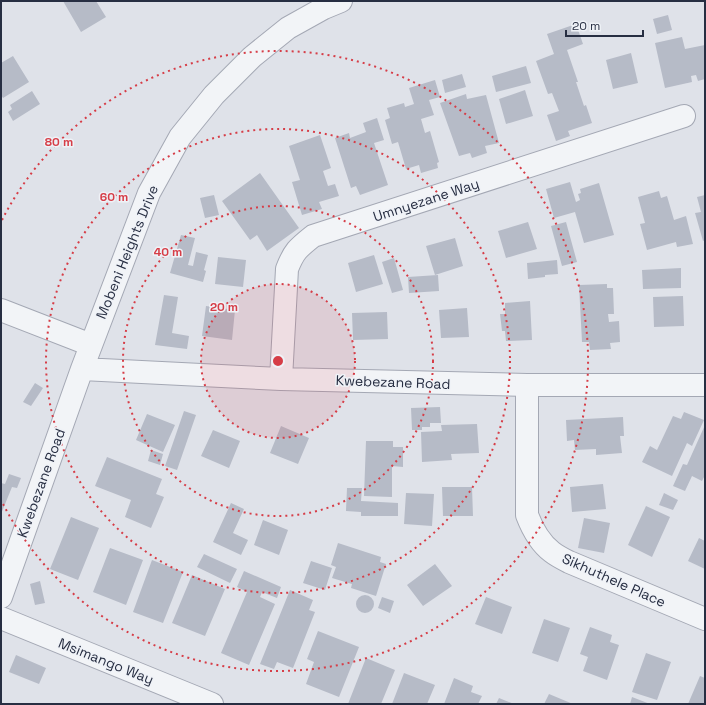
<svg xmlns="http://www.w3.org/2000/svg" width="706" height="705" font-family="'Space Grotesk',sans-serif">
<rect width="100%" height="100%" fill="#dfe2e9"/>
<!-- building -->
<path fill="#b6bbc7" d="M 63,1 L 96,1 L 106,17 L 81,32 Z
M 668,15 L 672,30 L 657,34 L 653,19 Z
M 576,24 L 583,44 L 567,50 L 578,82 L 576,82 L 584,106 L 586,105 L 592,123 L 568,131 L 570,136 L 556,141 L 547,115 L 559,111 L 552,93 L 548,94 L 536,61 L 554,54 L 547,34 Z
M 682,37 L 685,49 L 705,45 L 705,79 L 698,81 L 696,75 L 691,76 L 692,82 L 665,88 L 655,43 Z
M 631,53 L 638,83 L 613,89 L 606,60 Z
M 13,56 L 29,82 L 3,98 L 1,95 L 1,63 Z
M 526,66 L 531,83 L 496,92 L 492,76 Z
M 462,74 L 466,87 L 445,93 L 442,80 Z
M 435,80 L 440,97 L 429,100 L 434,115 L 421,119 L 425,133 L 430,131 L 439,162 L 437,163 L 438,168 L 421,173 L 419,165 L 406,169 L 398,142 L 392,144 L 385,120 L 390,118 L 387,108 L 404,103 L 405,107 L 414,104 L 409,88 Z
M 525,90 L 533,116 L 506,124 L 499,99 Z
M 32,91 L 40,104 L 13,121 L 8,112 L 12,109 L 10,105 Z
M 466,94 L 467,99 L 486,95 L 499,143 L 485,146 L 487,153 L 472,158 L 470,153 L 459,156 L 440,103 Z
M 377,118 L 384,140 L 374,143 L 388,185 L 360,195 L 356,186 L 351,188 L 335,138 L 349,133 L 350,138 L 366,132 L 363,123 Z
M 320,135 L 331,168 L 323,171 L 328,186 L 335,184 L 339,196 L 319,202 L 322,209 L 302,215 L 292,182 L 300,180 L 289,146 Z
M 260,173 L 299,228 L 267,251 L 257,235 L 250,240 L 222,201 Z
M 570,182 L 576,202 L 580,200 L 578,194 L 581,193 L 580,189 L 599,183 L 614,235 L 584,243 L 575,212 L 554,218 L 546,189 Z
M 659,191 L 661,198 L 667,196 L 674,220 L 686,216 L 693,244 L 677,247 L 676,242 L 647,250 L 640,224 L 645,223 L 638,197 Z
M 214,195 L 219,215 L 205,218 L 200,198 Z
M 705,195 L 705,240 L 703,241 L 695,213 L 701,212 L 697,197 Z
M 528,222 L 537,249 L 506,258 L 498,231 Z
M 566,222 L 577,262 L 562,266 L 551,226 Z
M 181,235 L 195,238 L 188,265 L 193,266 L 196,252 L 208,255 L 204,270 L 206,271 L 203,282 L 170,273 Z
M 455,238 L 463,266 L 435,275 L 426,246 Z
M 374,255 L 383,284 L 356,292 L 348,263 Z
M 218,257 L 246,260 L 243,287 L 215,284 Z
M 394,258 L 403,290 L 392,293 L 382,262 Z
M 557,260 L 558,274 L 545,275 L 545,277 L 528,279 L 527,263 Z
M 681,268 L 681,288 L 643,289 L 642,270 Z
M 438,275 L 439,291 L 409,293 L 408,277 Z
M 607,284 L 607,288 L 613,288 L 614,314 L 608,314 L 609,322 L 619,321 L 620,342 L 610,343 L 611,349 L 590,350 L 589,342 L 582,342 L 579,285 Z
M 164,295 L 178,297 L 172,333 L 189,336 L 187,349 L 155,345 Z
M 683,296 L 684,326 L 654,327 L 653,297 Z
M 530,301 L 532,340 L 506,341 L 505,331 L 502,331 L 500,314 L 505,314 L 505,303 Z
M 206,306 L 235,310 L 232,340 L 202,336 Z
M 467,308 L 469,337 L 441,338 L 439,310 Z
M 387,312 L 388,339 L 353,340 L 352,313 Z
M 35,383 L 43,388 L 31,406 L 23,402 Z
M 440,407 L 441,423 L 430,423 L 430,427 L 422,427 L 422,430 L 412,430 L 411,408 Z
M 184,411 L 196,415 L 177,470 L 165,466 Z
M 684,412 L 704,420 L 692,446 L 687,443 L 672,476 L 642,462 L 650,446 L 657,450 L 673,416 L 681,419 Z
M 147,414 L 175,425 L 163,452 L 136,440 Z
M 623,417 L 624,436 L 620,436 L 622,453 L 596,455 L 596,449 L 575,450 L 574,440 L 567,441 L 566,420 Z
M 477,424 L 479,453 L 451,454 L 452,460 L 422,462 L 421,432 L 442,431 L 441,425 Z
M 705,425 L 705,475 L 702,481 L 692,476 L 685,491 L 673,486 L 683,464 L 687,465 Z
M 281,426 L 309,438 L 298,464 L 270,453 Z
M 213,430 L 240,441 L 229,468 L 201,456 Z
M 366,441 L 393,441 L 393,447 L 403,447 L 403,467 L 392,466 L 392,497 L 364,496 Z
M 151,450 L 163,454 L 160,465 L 148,461 Z
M 107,457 L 162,479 L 156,494 L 164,497 L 151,528 L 125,517 L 131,500 L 95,486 Z
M 9,474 L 21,478 L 17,488 L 12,487 L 1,514 L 1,483 L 5,484 Z
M 603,484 L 606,509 L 572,512 L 570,487 Z
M 442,487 L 472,487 L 473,516 L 443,516 Z
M 347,488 L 362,488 L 361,501 L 398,503 L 398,516 L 361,516 L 361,512 L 346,511 Z
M 406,493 L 434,494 L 432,526 L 404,524 Z
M 664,493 L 678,500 L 673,510 L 659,505 Z
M 231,503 L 244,509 L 233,533 L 248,540 L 241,555 L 213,542 Z
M 646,506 L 670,517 L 652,557 L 628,545 Z
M 71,517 L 99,528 L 78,580 L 50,569 Z
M 584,518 L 610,523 L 604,553 L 578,548 Z
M 263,520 L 288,530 L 279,555 L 254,545 Z
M 699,538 L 705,541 L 705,569 L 688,561 Z
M 338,543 L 381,557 L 380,562 L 386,564 L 376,596 L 351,588 L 352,584 L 332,578 L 336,567 L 331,565 Z
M 110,548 L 143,560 L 126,605 L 93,592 Z
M 204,554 L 237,569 L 230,583 L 197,567 Z
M 152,560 L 183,572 L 163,623 L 133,612 Z
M 311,561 L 332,568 L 325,590 L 303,583 Z
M 435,564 L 452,586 L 423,606 L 407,585 Z
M 244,571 L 281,587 L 277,598 L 262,592 L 260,597 L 275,604 L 249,665 L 221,653 L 247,592 L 237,587 Z
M 192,575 L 225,589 L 205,636 L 172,623 Z
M 40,581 L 45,603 L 35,605 L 30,584 Z
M 290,590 L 313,600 L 309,610 L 315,612 L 293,668 L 277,662 L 274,669 L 260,664 Z
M356 604a9 9 0 1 1 18 0a9 9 0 1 1-18 0Z
M 382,597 L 394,601 L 390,613 L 378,608 Z
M 486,597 L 512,607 L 502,634 L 475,624 Z
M 544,619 L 570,628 L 558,662 L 532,653 Z
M 590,627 L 612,635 L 610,642 L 619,645 L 607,680 L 583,671 L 588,657 L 580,654 Z
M 318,631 L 359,647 L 339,697 L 306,684 L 314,662 L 307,659 Z
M 646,653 L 671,662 L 657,700 L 632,692 Z
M 16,655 L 46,668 L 39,684 L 9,672 Z
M 366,658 L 395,670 L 381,704 L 348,704 Z
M 404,673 L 435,685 L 427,704 L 392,704 Z
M 700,676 L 705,678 L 705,704 L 688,704 Z
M 454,678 L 473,686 L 471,692 L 482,696 L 478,704 L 444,704 Z
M 549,694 L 573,704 L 544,704 Z
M 632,697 L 650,704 L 630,704 Z
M 499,698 L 514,704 L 496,704 Z"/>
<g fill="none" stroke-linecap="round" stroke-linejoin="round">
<!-- minor casing -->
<g stroke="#a4a8b4" stroke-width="24">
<path id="minor" d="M 1,310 L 91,345
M 82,369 L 281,379 L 527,385 L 705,385
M 281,379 L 287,269 C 294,251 298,248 313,236 L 684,116
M 527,385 L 527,515 C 532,528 540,543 552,552 C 557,556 563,559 569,562 L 705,619
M 1,597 L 82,369 L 149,193 L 180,137 L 214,95 L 252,57 L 288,28 L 324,8 L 341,1
M 1,618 L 212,704"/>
</g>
<!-- minor -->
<use href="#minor" stroke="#f2f4f7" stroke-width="22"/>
</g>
<!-- distance rings -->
<circle cx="278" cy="361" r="77" fill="#d63d47" fill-opacity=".12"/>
<g fill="none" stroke="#d63d47" stroke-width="2" stroke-dasharray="2 4">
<circle cx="278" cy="361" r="77"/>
<circle cx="278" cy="361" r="155"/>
<circle cx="278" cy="361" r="232"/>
<path d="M2 220A310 310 0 1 1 2 502"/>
</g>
<g text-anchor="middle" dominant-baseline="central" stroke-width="3" stroke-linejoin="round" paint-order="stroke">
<!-- street labels -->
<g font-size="14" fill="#272e42" stroke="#eff2f7">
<text transform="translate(426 200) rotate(-18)">Umnyezane Way</text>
<text transform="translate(127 252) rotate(-68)">Mobeni Heights Drive</text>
<text transform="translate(393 382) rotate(2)">Kwebezane Road</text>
<text transform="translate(41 483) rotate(-70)">Kwebezane Road</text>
<text transform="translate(614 580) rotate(24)">Sikhuthele Place</text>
<text transform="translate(106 661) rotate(22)">Msimango Way</text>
</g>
</g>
<circle cx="278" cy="361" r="6" fill="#d63d47" stroke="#eff2f7" stroke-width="2"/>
<g font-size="12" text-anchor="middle" font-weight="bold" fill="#d63d47" stroke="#eff2f7" stroke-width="3" stroke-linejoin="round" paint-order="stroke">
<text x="59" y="146">80 m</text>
<text x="114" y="201">60 m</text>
<text x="168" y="256">40 m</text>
<text x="224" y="311">20 m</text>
</g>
<!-- border -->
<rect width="706" height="705" fill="none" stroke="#272e42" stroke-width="4"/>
<!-- scale -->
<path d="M566 30v6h77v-6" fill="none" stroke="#272e42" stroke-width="2"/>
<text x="572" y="30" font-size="12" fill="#272e42" stroke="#eff2f7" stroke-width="3" paint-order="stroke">20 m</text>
</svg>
